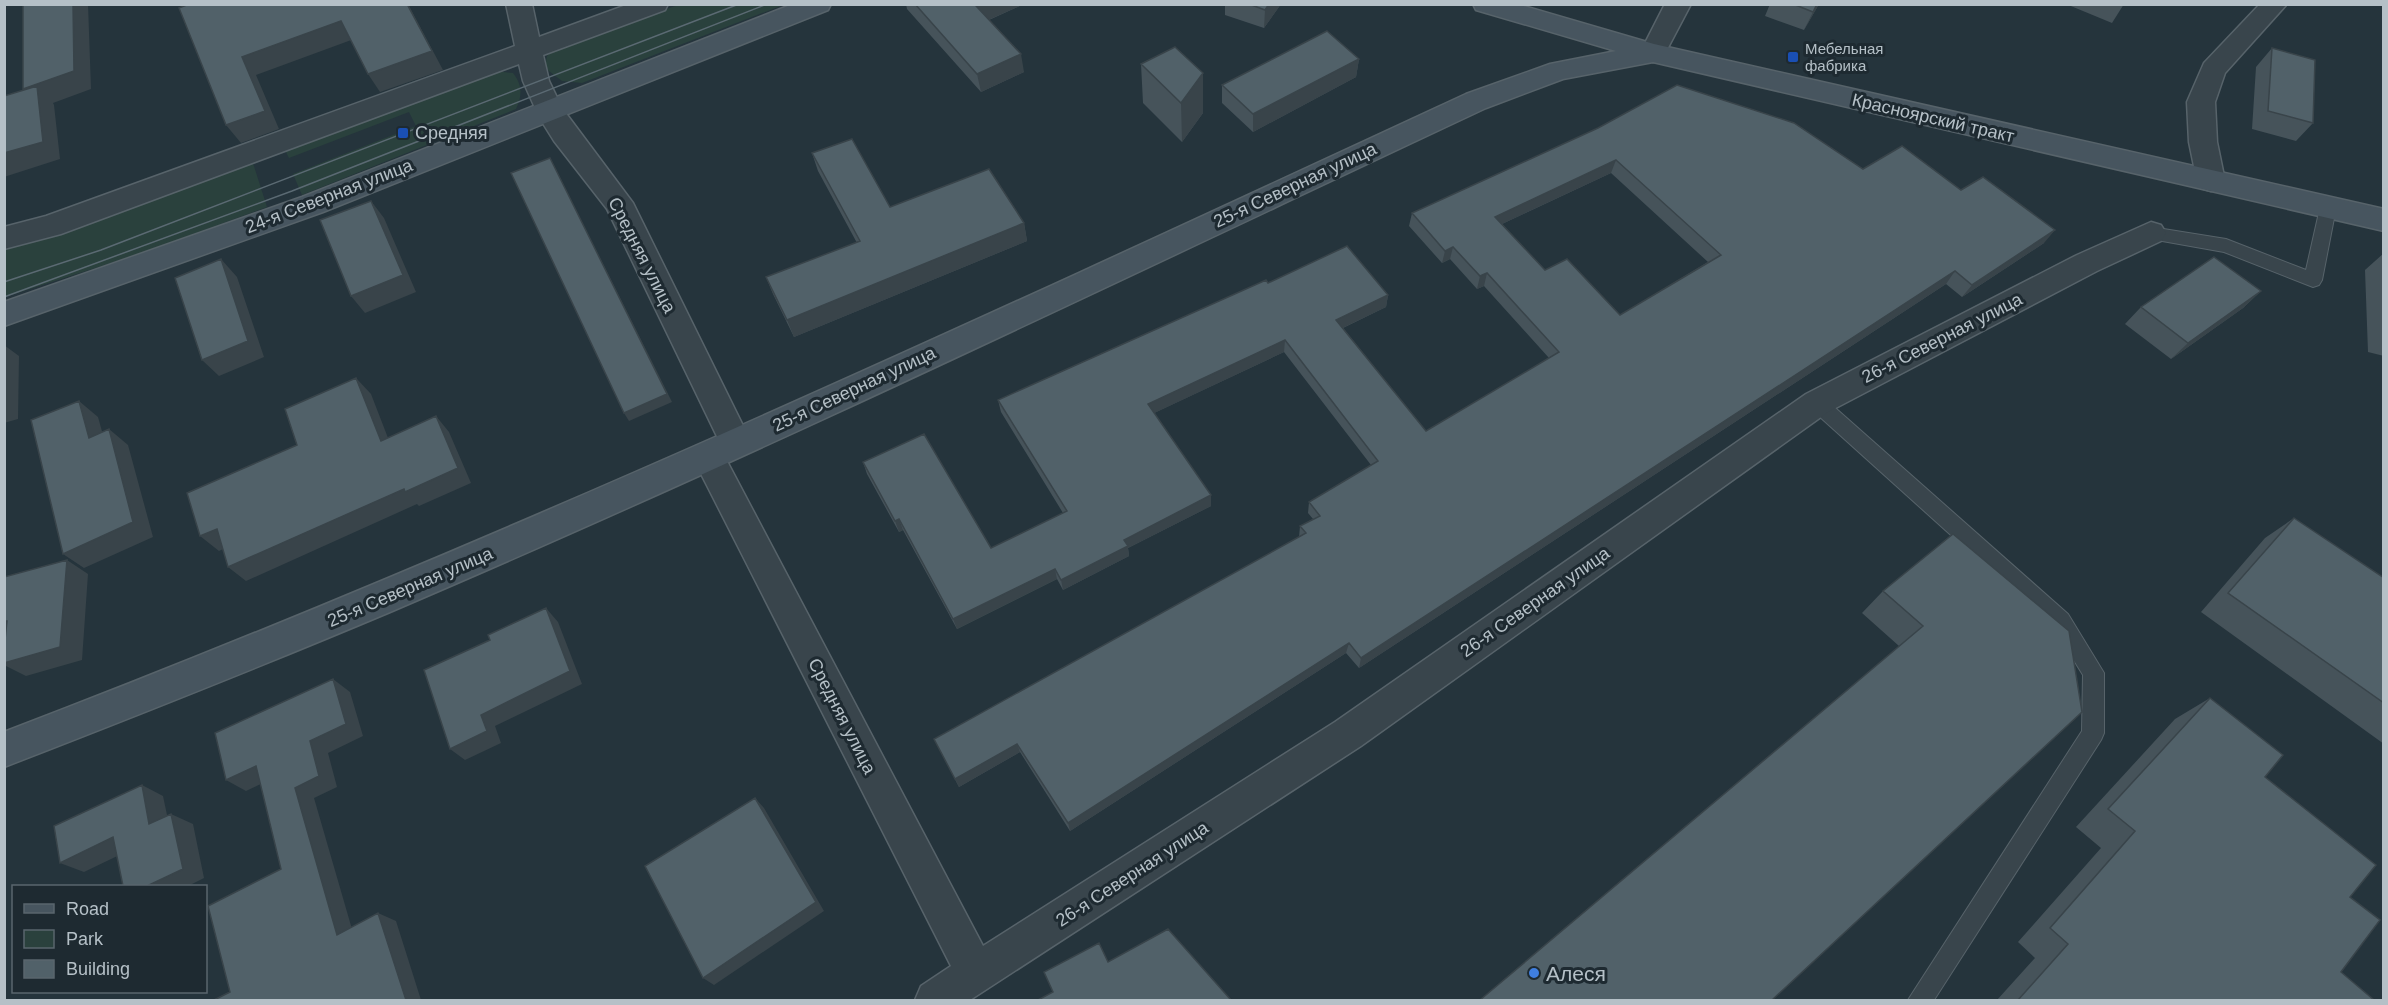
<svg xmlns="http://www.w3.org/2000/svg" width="2388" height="1005" font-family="Helvetica,sans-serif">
<rect width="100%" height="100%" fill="#25343c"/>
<!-- green -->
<path fill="#2a413d" d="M 678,5 L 783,5 L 582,83 L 562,81 L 545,68 L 547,56 L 554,49 Z
M 495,71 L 513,73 C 523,86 522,96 516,109 L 302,195 L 293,174 L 416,126 L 409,112 L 289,158 L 284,148 Z
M 252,160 L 267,207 L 136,255 L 5,297 L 4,244 Z"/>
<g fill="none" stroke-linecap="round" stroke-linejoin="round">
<!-- lane casing -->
<g stroke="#57636a" stroke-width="2">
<path id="lane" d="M 2328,202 L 2336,208 L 2322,280 L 2319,285 L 2313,287 L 2224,252 L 2151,239 L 2145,238 L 2142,233 L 2145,228 L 2151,227 L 2226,239 L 2306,270 L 2320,208 Z
M 1817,395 L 1824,398 L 2068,614 L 2104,673 L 2104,733 L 2101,740 L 1934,1000 L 1908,1000 L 2082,731 L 2083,675 L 2054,628 L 1810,408 L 1808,403 L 1810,398 Z"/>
</g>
<!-- street casing -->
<g stroke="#57636a" stroke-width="3">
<path id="street" d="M 506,4 L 532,4 L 539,37 L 629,4 L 668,4 L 665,10 L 543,55 L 549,81 L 562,108 L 633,203 L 752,444 L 747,453 L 736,457 L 725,453 L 607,209 L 554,141 L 539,117 L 523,81 L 519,64 L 61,234 L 4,249 L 4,227 L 46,216 L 515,46 Z
M 1665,4 L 1691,4 L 1662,59 L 1653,62 L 1644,59 L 1640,53 Z
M 2260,4 L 2287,4 L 2225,73 L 2215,102 L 2217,142 L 2225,181 L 2221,188 L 2211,191 L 2201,188 L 2197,181 L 2189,142 L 2187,102 L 2204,63 Z
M 2151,222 L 2161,225 L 2166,233 L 2161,241 L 2097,271 L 1828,412 L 1361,746 L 970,1000 L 915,1000 L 921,986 L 951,966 L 692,456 L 697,446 L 708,442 L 719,446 L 983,946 L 1335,722 L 1806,394 L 2077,255 Z"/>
</g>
<!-- secondary casing -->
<g stroke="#57636a" stroke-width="3">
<path id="secondary" d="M 793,4 L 831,4 L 828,10 L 323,212 L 4,326 L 4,302 L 302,197 Z
M 1473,4 L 1517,4 L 1654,44 L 2384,209 L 2384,231 L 1653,62 L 1563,79 L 1486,108 C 1122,279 760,454 390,612 C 262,666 133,717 4,767 L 4,732 C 502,542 983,318 1466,94 L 1550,64 L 1616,51 L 1476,10 Z"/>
</g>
<!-- lane -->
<use href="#lane" fill="#39454c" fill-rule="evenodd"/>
<!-- street -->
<use href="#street" fill="#39454c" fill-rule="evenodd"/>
<!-- secondary -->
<use href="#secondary" fill="#47555f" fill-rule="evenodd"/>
<!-- tram -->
<path stroke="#5b6a73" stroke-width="1.5" d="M 4,282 L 101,250 L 739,4
M 4,297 L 292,191 L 767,4"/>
</g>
<!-- wall -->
<path fill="#46535a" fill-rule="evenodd" d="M 906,4 L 1024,4 L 989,20 L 1024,72 L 981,92 L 907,9 Z
M 1225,4 L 1281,4 L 1264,28 L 1225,15 Z
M 1770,4 L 1819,4 L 1804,30 L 1765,16 Z
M 2066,4 L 2124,4 L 2112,23 Z
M 2272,48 L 2313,123 L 2296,141 L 2252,129 L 2256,67 Z
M 1359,59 L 1356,77 L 1253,132 L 1222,103 L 1222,85 Z
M 1141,64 L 1203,73 L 1203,113 L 1182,142 L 1143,103 Z
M 1598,128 L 1863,169 L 1961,190 L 2044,243 L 1962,297 L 1946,284 L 1359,668 L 1346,653 L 1070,831 L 1020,752 L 959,787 L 934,739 L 1299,537 L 1300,526 L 1313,519 L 1308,513 L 1309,502 L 1371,465 L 1284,352 L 1154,413 L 1211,495 L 1211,506 L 1128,548 L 1129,556 L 1063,590 L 1057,579 L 957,629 L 903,530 L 899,532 L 867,474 L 863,462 L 991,548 L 1063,513 L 1001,412 L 998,400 L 1268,283 L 1388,295 L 1386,307 L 1343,328 L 1426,431 L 1549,358 L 1484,286 L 1477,289 L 1450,259 L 1442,263 L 1409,226 L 1412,213 ZM 1611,173 L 1708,262 L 1620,315 L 1545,270 L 1502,224 Z
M 812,153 L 890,207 L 1024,223 L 1027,241 L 794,337 L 773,294 L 766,277 L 857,243 L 818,171 Z
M 2384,253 L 2384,356 L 2368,352 L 2365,270 Z
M 2261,291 L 2243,308 L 2171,359 L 2125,324 L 2141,307 Z
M 2294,518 L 2384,578 L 2384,744 L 2201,612 L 2265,538 Z
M 1883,591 L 2069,631 L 1899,646 L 1862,613 Z
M 2210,698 L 2350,897 L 2341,972 L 2374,1000 L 1997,1000 L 2035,958 L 2018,942 L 2101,848 L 2076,827 L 2175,719 Z"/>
<!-- shaded-wall -->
<path fill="#39444a" d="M 73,4 L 88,4 L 91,89 L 53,103 L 54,105 L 60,159 L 4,177 L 4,153 L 39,105 L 23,89 Z
M 407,4 L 408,4 L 443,70 L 380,92 L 368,74 Z
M 979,4 L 1024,4 L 979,24 L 976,6 Z
M 1269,4 L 1281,4 L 1264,28 L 1265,10 Z
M 1817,4 L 1819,4 L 1804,30 Z
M 341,21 L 354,39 L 256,75 L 279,129 L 241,143 L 226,125 L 242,57 Z
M 1021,54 L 1024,72 L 981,92 L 977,74 Z
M 1359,59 L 1356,77 L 1253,132 L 1253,114 Z
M 1203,73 L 1203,113 L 1182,142 L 1181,103 Z
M 550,158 L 672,402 L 629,421 L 624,413 Z
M 1616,160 L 1611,173 L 1491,229 L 1495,217 Z
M 371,201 L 384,218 L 416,292 L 365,313 L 351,296 Z
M 1024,223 L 1027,241 L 794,337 L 787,320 Z
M 2055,230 L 2044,243 L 1962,297 L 1972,285 Z
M 1453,247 L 1450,259 L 1442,263 L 1445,251 Z
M 221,259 L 237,277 L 264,357 L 219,376 L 202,360 Z
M 1955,271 L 1946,284 L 1359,668 L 1361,658 Z
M 1487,273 L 1484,286 L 1477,289 L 1480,276 Z
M 2261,291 L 2243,308 L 2171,359 L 2188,343 Z
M 1388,295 L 1386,307 L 1334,332 L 1336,320 Z
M 1285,340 L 1284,352 L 1148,416 L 1148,404 Z
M 4,345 L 19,356 L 18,419 L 4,423 Z
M 356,378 L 371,394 L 395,456 L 381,441 Z
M 79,401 L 98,417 L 108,453 L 89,438 Z
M 436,416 L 449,432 L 471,483 L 419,506 L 417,504 L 246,581 L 228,567 Z
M 109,429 L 128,445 L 153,537 L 84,568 L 63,554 Z
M 1211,495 L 1211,506 L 1128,548 L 1129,556 L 1063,590 L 1061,580 L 1124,540 Z
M 899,519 L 903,530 L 899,532 L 895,521 Z
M 217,529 L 235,543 L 219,551 L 200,536 Z
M 67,560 L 88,574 L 82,660 L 26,676 L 4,665 L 4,663 Z
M 1055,569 L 1057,579 L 957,629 L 953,619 Z
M 546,608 L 558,622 L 582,684 L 495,726 L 501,743 L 465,760 L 450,749 L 481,715 Z
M 4,621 L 7,621 L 30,634 L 4,641 Z
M 1349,643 L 1346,653 L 1070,831 L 1068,823 Z
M 333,679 L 350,692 L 363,736 L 328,753 L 337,787 L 314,798 L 356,943 L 337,935 L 295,788 L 310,741 Z
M 1017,744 L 1020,752 L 959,787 L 955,779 Z
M 256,766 L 275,777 L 246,791 L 226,780 Z
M 142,785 L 163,796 L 171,834 L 149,824 Z
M 755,798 L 764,808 L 824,911 L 714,985 L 703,978 Z
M 171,814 L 193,824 L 204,878 L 188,886 L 147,886 Z
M 113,837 L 136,847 L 84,872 L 60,863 Z
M 378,913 L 396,921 L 421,1000 L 406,1000 Z"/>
<!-- building -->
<path fill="#516169" stroke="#39444a" stroke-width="1.5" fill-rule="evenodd" d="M 23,4 L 73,4 L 74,71 L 23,89 Z
M 189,4 L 407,4 L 432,51 L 368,74 L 341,21 L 242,57 L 265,111 L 226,125 L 179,8 Z
M 915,4 L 979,4 L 976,6 L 1021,54 L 977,74 Z
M 1249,4 L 1269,4 L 1265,10 Z
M 1793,4 L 1817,4 L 1813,12 Z
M 1327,31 L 1359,59 L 1253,114 L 1222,85 Z
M 1175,47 L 1203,73 L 1181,103 L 1141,64 Z
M 2272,48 L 2315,60 L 2313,123 L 2268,111 Z
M 1677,85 L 1794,123 L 1863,169 L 1902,146 L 1961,190 L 1983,177 L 2055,230 L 1972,285 L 1955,271 L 1361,658 L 1349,643 L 1068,823 L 1017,744 L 955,779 L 934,739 L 1306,533 L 1300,526 L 1320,516 L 1309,502 L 1378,461 L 1285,340 L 1148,404 L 1211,495 L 1124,540 L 1128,546 L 1061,580 L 1055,569 L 953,619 L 899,519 L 895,521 L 863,462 L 924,434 L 991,548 L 1067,511 L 998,400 L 1266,280 L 1268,283 L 1347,246 L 1388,295 L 1336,320 L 1426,431 L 1559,352 L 1487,273 L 1480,276 L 1453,247 L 1445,251 L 1412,213 L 1598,128 ZM 1616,160 L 1721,255 L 1620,315 L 1567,259 L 1545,270 L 1495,217 Z
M 37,86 L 43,142 L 4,153 L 4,96 Z
M 852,139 L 890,207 L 989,169 L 1024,223 L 787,320 L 766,277 L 860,241 L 812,153 Z
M 550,158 L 667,394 L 624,413 L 511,173 Z
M 371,201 L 403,275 L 351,296 L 320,220 Z
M 2214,257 L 2261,291 L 2188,343 L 2141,307 Z
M 221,259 L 248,341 L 202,360 L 175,278 Z
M 356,378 L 381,441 L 436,416 L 458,468 L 405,492 L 404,489 L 228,567 L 217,529 L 200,536 L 187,493 L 297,445 L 285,409 Z
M 79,401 L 89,438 L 109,429 L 133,522 L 63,554 L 31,420 Z
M 2294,518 L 2384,578 L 2384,703 L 2228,593 Z
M 1953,534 L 2069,631 L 2082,712 L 1772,1000 L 1480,1000 L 1923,626 L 1883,591 Z
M 67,560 L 60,647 L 4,663 L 4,649 L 7,621 L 4,621 L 4,577 Z
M 546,608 L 570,671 L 481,715 L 487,731 L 450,749 L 424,670 L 490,640 L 488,635 Z
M 333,679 L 346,724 L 310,741 L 319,776 L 295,788 L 337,935 L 378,913 L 406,1000 L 214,1000 L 230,992 L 208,906 L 281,869 L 256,766 L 226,780 L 215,733 Z
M 2210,698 L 2283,755 L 2265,777 L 2376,865 L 2350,897 L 2380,920 L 2341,972 L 2374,1000 L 2018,1000 L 2068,944 L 2050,928 L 2135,831 L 2108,809 Z
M 142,785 L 149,824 L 171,814 L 183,869 L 147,886 L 123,886 L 113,837 L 60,863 L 54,826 Z
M 755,798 L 816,902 L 703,978 L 645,866 Z
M 1168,929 L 1231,1000 L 1038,1000 L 1053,992 L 1044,972 L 1099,943 L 1108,962 Z"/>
<!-- markers -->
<g fill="#1a4fb4" stroke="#1e2a31" stroke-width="2">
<rect x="1787" y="51" width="12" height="12" rx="3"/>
<rect x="397" y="127" width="12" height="12" rx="3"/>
</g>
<circle fill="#3f7fe0" stroke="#1e2a31" stroke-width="2" cx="1534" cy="973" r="6"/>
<g text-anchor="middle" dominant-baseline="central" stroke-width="6" stroke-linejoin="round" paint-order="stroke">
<!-- far-poi labels -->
<g font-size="15" fill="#b5c0c7" stroke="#1e2a31" text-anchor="start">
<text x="1805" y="48">Мебельная<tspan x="1805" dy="17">фабрика</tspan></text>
</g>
<!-- street labels -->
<g font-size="18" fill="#b5c0c7" stroke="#1e2a31">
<text transform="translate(1933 118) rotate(13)">Красноярский тракт</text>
<text transform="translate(1295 185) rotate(-25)">25-я Северная улица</text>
<text transform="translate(329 196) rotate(-21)">24-я Северная улица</text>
<text transform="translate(642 255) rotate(63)">Средняя улица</text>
<text transform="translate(1942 338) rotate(-27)">26-я Северная улица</text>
<text transform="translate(854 389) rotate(-25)">25-я Северная улица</text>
<text transform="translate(410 587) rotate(-23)">25-я Северная улица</text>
<text transform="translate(1535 602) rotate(-35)">26-я Северная улица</text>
<text transform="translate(842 716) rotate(63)">Средняя улица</text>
<text transform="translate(1132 874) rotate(-33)">26-я Северная улица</text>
</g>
<!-- poi labels -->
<g font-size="18" fill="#b5c0c7" stroke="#1e2a31" text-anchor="start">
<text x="415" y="133">Средняя</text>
</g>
<!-- near-poi labels -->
<g font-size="21" fill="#b5c0c7" stroke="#1e2a31" text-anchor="start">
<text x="1546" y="973">Алеся</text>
</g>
</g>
<!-- border -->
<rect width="2388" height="1005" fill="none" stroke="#b5c0c7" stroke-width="12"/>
<!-- legend -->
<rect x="12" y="885" width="195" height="108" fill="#1e2a31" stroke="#5a666d" stroke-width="1.5"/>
<rect x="24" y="904" width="30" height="9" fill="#47555f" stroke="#5a666d" stroke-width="1.5"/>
<text x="66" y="915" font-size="18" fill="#b5c0c7">Road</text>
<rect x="24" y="930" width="30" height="18" fill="#2a413d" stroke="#5a666d" stroke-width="1.5"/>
<text x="66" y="945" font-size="18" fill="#b5c0c7">Park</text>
<rect x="24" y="960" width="30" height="18" fill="#516169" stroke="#5a666d" stroke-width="1.5"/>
<text x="66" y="975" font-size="18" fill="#b5c0c7">Building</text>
</svg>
